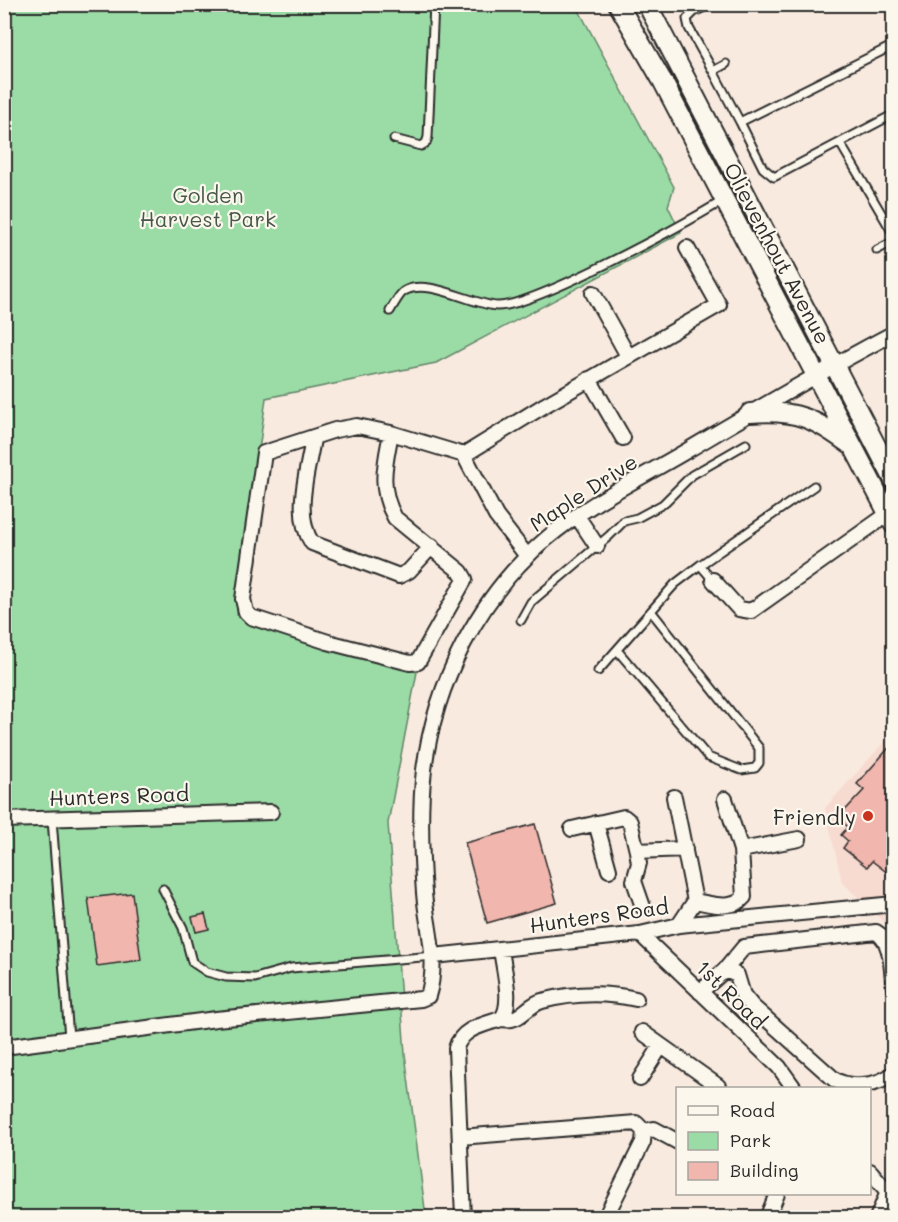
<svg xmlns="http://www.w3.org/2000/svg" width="898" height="1222" font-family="Mali,sans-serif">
<rect width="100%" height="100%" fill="#f9eadf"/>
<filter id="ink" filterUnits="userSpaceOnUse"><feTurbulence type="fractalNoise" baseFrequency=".0167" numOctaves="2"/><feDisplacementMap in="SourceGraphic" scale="12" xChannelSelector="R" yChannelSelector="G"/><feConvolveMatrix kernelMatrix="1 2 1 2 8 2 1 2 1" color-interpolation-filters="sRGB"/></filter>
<g filter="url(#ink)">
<!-- built -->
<path fill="#f7dad0" d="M 893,732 L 893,931 L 842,882 L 825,808 Z"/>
<!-- green -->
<path fill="#9bdca6" stroke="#638468" stroke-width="1.5" d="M 5,5 L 576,5 L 674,187 L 668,206 L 681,233 L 436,363 L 266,398 L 237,615 L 417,672 L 388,823 L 405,1054 L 426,1217 L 5,1217 Z"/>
<!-- building -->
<path fill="#f1b6ad" stroke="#2b2b2b" stroke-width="1.5" d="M 894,742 L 894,877 L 893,877 L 872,861 L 867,867 L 843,848 L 848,841 L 841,835 L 848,827 L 838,818 L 864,790 L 857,784 Z
M 535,824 L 557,903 L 487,923 L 465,843 Z
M 132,893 L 141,960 L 97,966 L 88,898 Z
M 205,914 L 209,929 L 196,932 L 192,917 Z"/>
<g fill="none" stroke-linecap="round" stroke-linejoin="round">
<!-- service casing -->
<g stroke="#2b2b2b" stroke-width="11">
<path id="service" d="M 498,4 L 509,4
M 711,4 L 694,12 L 687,19 L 689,28 L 713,71
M 726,64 L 713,71 L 740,122 L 894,45
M 740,122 L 763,168 L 774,177 L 894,114
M 394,139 L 421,146 L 426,143 L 428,137 L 434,4
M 840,143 L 894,235
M 877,250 L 894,241
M 390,311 C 394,305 398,296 403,292 C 425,276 473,305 497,306 C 534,307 686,223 724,200
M 713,580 L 700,565 L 814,486
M 521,620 L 531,602 L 609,536 L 624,521 L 637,518 L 663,504 L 692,475 L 746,444
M 617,650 L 708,757 L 741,770 L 755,768 L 759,763 L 759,748 L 651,611
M 598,671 L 675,584 L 700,565
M 52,819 L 69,1038
M 163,889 L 183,928 L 192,962 L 207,972 L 226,977 L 255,978 L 291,968 L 434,956"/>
</g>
<!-- minor casing -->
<g stroke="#2b2b2b" stroke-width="18">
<path id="minor" d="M 593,293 L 628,356
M 589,379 L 623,438
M 391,433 C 385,464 378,488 395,518 L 461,572 L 465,579 L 418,662 L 410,663 L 328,642 L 251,617 L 246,612 L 243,599 L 264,453 L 335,430 L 357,426 L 391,433 L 464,455 L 496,516 L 527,556
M 313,439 C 308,470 293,515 312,543 L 399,576 L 409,571 L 432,546
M 464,455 L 545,405 L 719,305 L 687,248
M 577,516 L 597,546
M 713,580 L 739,609 L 751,611 L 888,514
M 674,797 L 695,901 L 679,925
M 725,799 L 741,850
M 4,820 L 271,812
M 596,823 L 609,870
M 572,829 L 624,817 L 630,822 L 637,851
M 695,901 C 711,904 733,911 744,897 L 741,850 L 799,839
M 643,907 L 634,881 L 639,863 L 637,851 L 685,849
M 640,934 L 779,1067 L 794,1088
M 434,956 L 640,934 L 679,925 L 894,904
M 725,970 L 737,975 L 743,995 L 752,1006 L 835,1080 C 852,1089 879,1086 894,1073
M 700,992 L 725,970 L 744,947 L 876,932 C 893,941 891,971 894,988
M 501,1019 C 521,1023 525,1006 542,1001 C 573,993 605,992 636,999
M 642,1032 L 718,1086 L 717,1088
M 4,1047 L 216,1019 L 421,999 L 428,996 C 439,960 427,929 424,893 C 421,853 419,811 424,770 C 435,683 478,597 546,539 C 588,503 641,478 688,450 C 756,410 823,370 894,333
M 640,1079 L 661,1046
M 644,1131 L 654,1129 L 678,1142
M 460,1137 L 636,1123 L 644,1131 L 643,1142 L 605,1218
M 870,1171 L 888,1192 L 877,1218
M 463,1218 L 456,1048 C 462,1028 483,1025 501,1019 C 514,1005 503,967 501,949
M 767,1218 L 777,1194"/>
</g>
<!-- tertiary casing -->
<g stroke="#2b2b2b" stroke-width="22">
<path id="tertiary" d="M 618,4 L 663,82 L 894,525
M 647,4 L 894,480
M 750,413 C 798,409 814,419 852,446"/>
</g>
<!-- service -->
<use href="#service" stroke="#fbf7ec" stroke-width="7"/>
<!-- minor -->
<use href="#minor" stroke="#fbf7ec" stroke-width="14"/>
<!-- tertiary -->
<use href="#tertiary" stroke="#fbf7ec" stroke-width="18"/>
</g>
</g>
<!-- markers -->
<circle fill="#c8321e" stroke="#fbf7ec" stroke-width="2" cx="868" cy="816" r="6"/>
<g text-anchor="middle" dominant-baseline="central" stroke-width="4.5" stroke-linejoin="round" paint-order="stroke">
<!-- park labels -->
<g font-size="21" fill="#47574a" stroke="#fbf7ec">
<text x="208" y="194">Golden<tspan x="208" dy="24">Harvest Park</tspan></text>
</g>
<!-- street labels -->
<g font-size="21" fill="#2b2b2b" stroke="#fbf7ec">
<text transform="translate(778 253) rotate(62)">Olievenhout Avenue</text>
<text transform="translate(583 492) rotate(-33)">Maple Drive</text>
<text transform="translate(119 795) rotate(-2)">Hunters Road</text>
<text transform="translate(599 915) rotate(-8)">Hunters Road</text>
<text transform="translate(732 994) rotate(44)">1st Road</text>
</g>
<!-- poi labels -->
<g font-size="21" fill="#2b2b2b" stroke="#fbf7ec" text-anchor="end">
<text x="856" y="816">Friendly</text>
</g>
</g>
<!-- margin -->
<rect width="898" height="1222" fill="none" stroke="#fbf7ec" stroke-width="24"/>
<rect x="12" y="12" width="874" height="1198" fill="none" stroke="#2b2b2b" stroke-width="2" filter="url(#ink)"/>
<!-- legend -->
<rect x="676" y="1087" width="195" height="108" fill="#fbf7ec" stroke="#a8a59f" stroke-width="1.5"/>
<rect x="688" y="1106" width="30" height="9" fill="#fbf7ec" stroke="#a8a59f" stroke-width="1.5"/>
<text x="730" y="1117" font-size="18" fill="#2b2b2b">Road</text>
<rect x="688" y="1132" width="30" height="18" fill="#9bdca6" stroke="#a8a59f" stroke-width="1.5"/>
<text x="730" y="1147" font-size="18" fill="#2b2b2b">Park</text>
<rect x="688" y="1162" width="30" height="18" fill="#f1b6ad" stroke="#a8a59f" stroke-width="1.5"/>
<text x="730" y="1177" font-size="18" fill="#2b2b2b">Building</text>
</svg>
